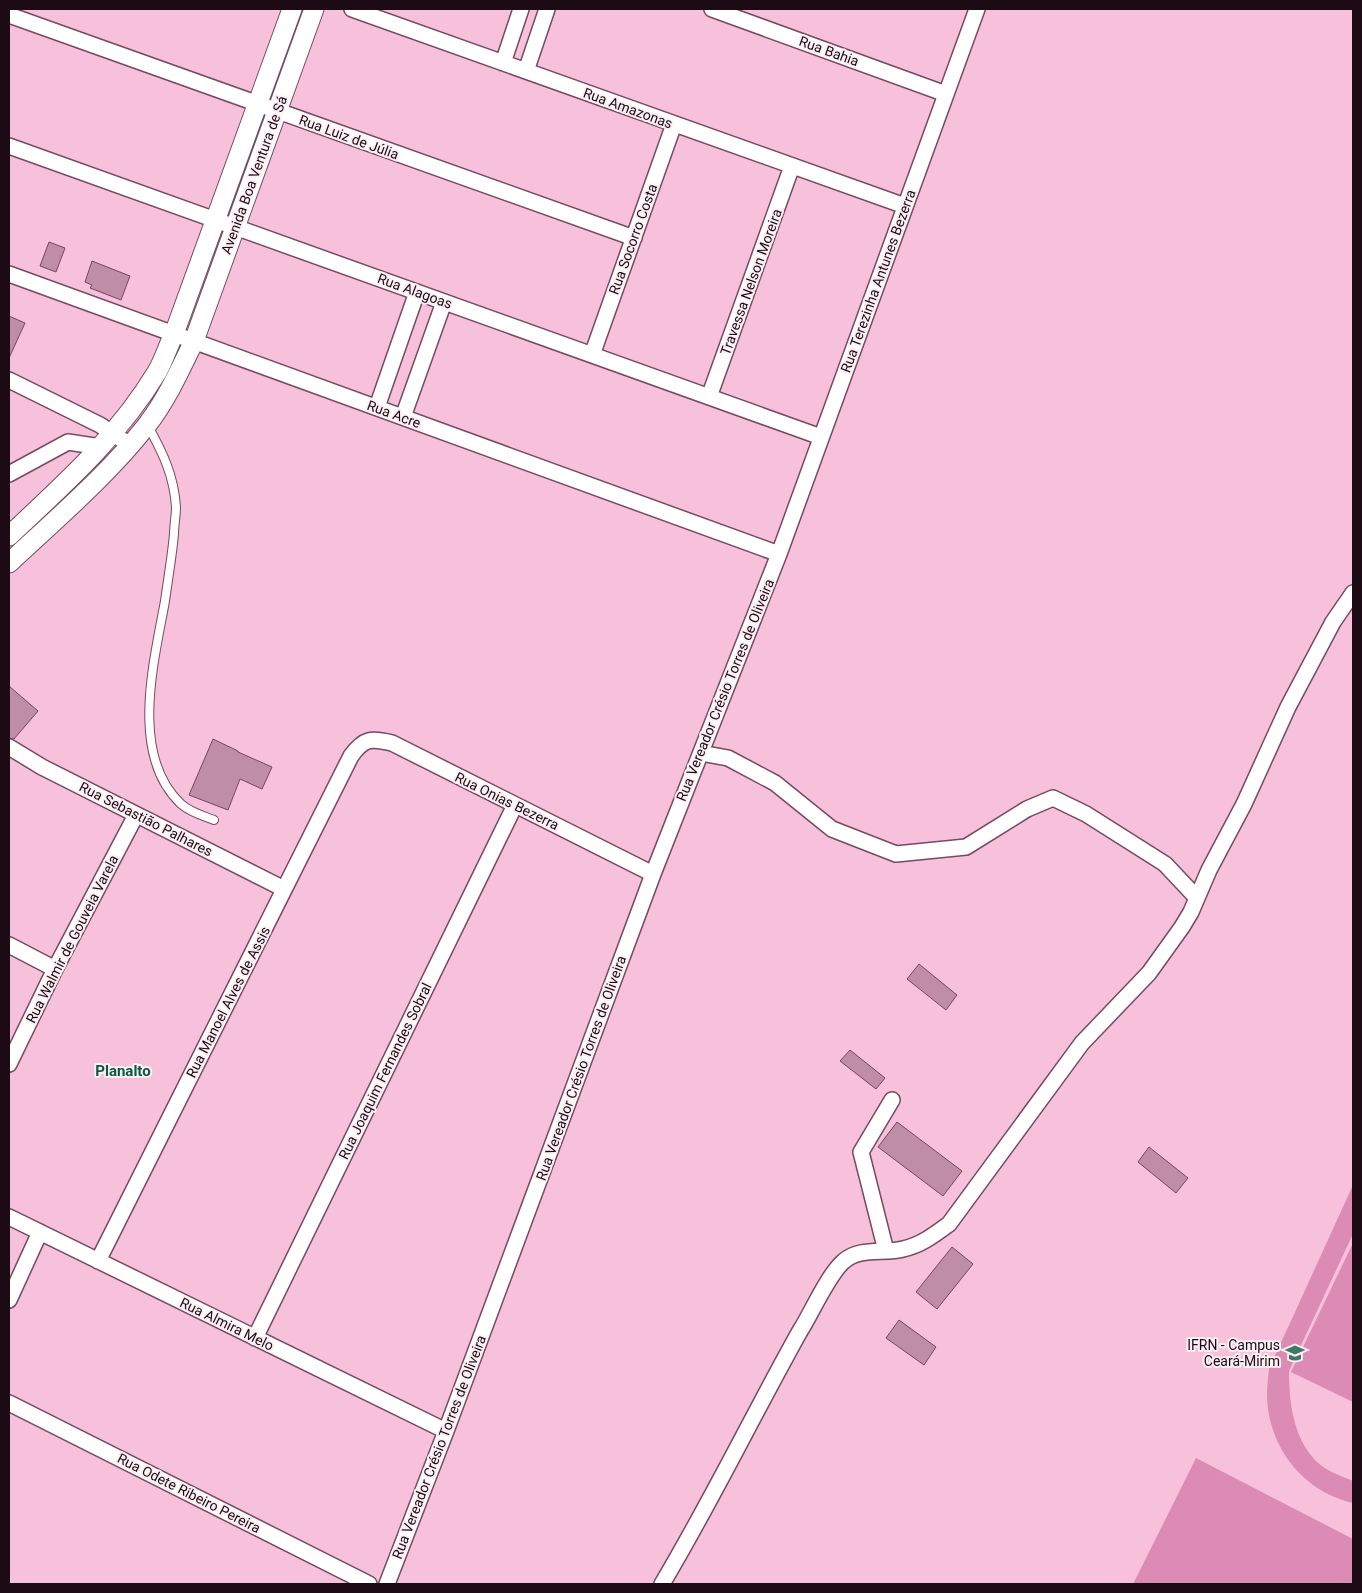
<svg xmlns="http://www.w3.org/2000/svg" width="1362" height="1593" font-family="Roboto,sans-serif">
<rect width="100%" height="100%" fill="#f7c1db"/>
<!-- green -->
<path fill="#dc8bb5" d="M 1353,1185 L 1353,1234 L 1289,1371 C 1289,1402 1293,1437 1316,1461 C 1326,1471 1341,1476 1353,1481 L 1353,1503 C 1303,1492 1268,1447 1267,1396 C 1267,1387 1268,1378 1269,1369 Z
M 1353,1243 L 1353,1402 L 1291,1372 Z
M 1196,1458 L 1353,1539 L 1353,1584 L 1133,1584 Z"/>
<!-- building -->
<path fill="#c08da6" stroke="#75475f" d="M 49,242 L 65,248 L 56,272 L 40,266 Z
M 92,261 L 130,276 L 121,300 L 90,288 L 92,285 L 85,282 Z
M 9,316 L 25,323 L 9,358 Z
M 9,686 L 38,711 L 14,739 L 9,738 Z
M 213,739 L 238,751 L 238,752 L 272,767 L 262,789 L 240,779 L 228,810 L 189,795 Z
M 919,964 L 957,995 L 946,1010 L 907,979 Z
M 850,1050 L 885,1078 L 876,1089 L 840,1061 Z
M 897,1122 L 962,1171 L 943,1196 L 878,1147 Z
M 1149,1147 L 1188,1178 L 1176,1193 L 1138,1162 Z
M 952,1247 L 973,1264 L 937,1309 L 916,1292 Z
M 899,1320 L 936,1347 L 924,1365 L 886,1338 Z"/>
<g fill="none" stroke-linecap="round" stroke-linejoin="round">
<!-- service casing -->
<g stroke="#774a61" stroke-width="10">
<path id="service" d="M 148,426 C 163,453 174,476 176,507 C 176,516 174,525 174,534 C 172,556 168,579 165,601 C 154,662 129,755 181,804 C 190,812 203,816 214,820"/>
</g>
<!-- minor casing -->
<g stroke="#774a61" stroke-width="18">
<path id="minor" d="M 352,9 L 905,206
M 712,9 L 946,94
M 9,15 L 634,238
M 503,63 L 521,9
M 526,71 L 547,9
M 9,146 L 821,437
M 9,274 L 779,554
M 592,355 L 674,124
M 9,380 L 100,425 L 130,445
M 709,397 L 792,166
M 377,407 L 417,292
M 403,417 L 444,302
M 9,474 L 68,442 L 101,447
M 9,747 L 42,767 L 284,889
M 701,753 L 728,758 L 775,783 L 832,829 L 896,854 L 966,847 L 1027,809 L 1053,798 L 1086,814 L 1165,864 L 1197,898
M 9,945 L 55,969
M 9,1064 L 55,969 L 136,815
M 9,1217 L 446,1431
M 886,1251 L 861,1152 L 892,1100
M 98,1261 L 351,756 C 364,738 371,738 392,743 L 653,874
M 9,1300 L 40,1232
M 255,1338 L 515,805
M 9,1403 L 369,1584
M 387,1584 L 446,1431 L 653,874 L 779,554 L 977,9
M 662,1584 C 711,1502 753,1415 800,1331 C 811,1314 829,1273 844,1261 C 860,1247 884,1254 903,1249 C 921,1245 934,1235 949,1224 L 1082,1043 L 1149,973 L 1182,927 L 1191,912 L 1209,870 L 1244,804 L 1288,707 L 1333,622 L 1353,593"/>
</g>
<!-- tertiary casing -->
<g stroke="#774a61" stroke-width="21">
<path id="tertiary" d="M 9,536 C 63,485 118,437 157,372 C 164,360 168,346 174,334 L 292,9
M 9,563 C 56,519 107,476 147,425 C 167,399 180,370 194,341 L 314,9"/>
</g>
<!-- service -->
<use href="#service" stroke="#fff" stroke-width="8"/>
<!-- minor -->
<use href="#minor" stroke="#fff" stroke-width="15"/>
<!-- tertiary -->
<use href="#tertiary" stroke="#fff" stroke-width="19"/>
</g>
<!-- icons -->
<defs>
<g id="university-bare" transform="scale(1.5)"><path d="M0-5L7-2L0 1L-7-2ZM-4 1L0 2.5L4 1V4Q0 6-4 4Z" fill="#3d7963" stroke="#fcf0f5" stroke-width="2.5" paint-order="stroke"/></g>
</defs>
<g fill-rule="evenodd">
<use href="#university-bare" x="1295" y="1353"/>
</g>
<g text-anchor="middle" dominant-baseline="central" stroke-width="4" stroke-linejoin="round" paint-order="stroke">
<!-- street labels -->
<g font-size="14" fill="#1c0a14" stroke="#fcf0f5">
<text transform="translate(829 51) rotate(20)">Rua Bahia</text>
<text transform="translate(628 108) rotate(20)">Rua Amazonas</text>
<text transform="translate(349 137) rotate(20)">Rua Luiz de Júlia</text>
<text transform="translate(254 175) rotate(-70)">Avenida Boa Ventura de Sá</text>
<text transform="translate(633 239) rotate(-70)">Rua Socorro Costa</text>
<text transform="translate(878 281) rotate(-70)">Rua Terezinha Antunes Bezerra</text>
<text transform="translate(751 282) rotate(-70)">Travessa Nelson Moreira</text>
<text transform="translate(415 291) rotate(20)">Rua Alagoas</text>
<text transform="translate(394 414) rotate(20)">Rua Acre</text>
<text transform="translate(725 690) rotate(-68)">Rua Vereador Crésio Torres de Oliveira</text>
<text transform="translate(507 801) rotate(26)">Rua Onias Bezerra</text>
<text transform="translate(146 819) rotate(27)">Rua Sebastião Palhares</text>
<text transform="translate(72 939) rotate(-63)">Rua Walmir de Gouveia Varela</text>
<text transform="translate(228 1002) rotate(-63)">Rua Manoel Alves de Assis</text>
<text transform="translate(581 1068) rotate(-70)">Rua Vereador Crésio Torres de Oliveira</text>
<text transform="translate(385 1071) rotate(-64)">Rua Joaquim Fernandes Sobral</text>
<text transform="translate(227 1324) rotate(26)">Rua Almira Melo</text>
<text transform="translate(439 1447) rotate(-69)">Rua Vereador Crésio Torres de Oliveira</text>
<text transform="translate(189 1493) rotate(27)">Rua Odete Ribeiro Pereira</text>
</g>
<!-- poi labels -->
<g font-size="14" fill="#1c0a14" stroke="#fcf0f5" text-anchor="end">
<text x="1280" y="1345">IFRN - Campus<tspan x="1280" dy="16">Ceará-Mirim</tspan></text>
</g>
<!-- neighbourhood labels -->
<g font-size="15" font-weight="bold" fill="#095943" stroke="#fcf0f5">
<text x="123" y="1071">Planalto</text>
</g>
</g>
<!-- border -->
<rect width="1362" height="1593" fill="none" stroke="#1c0a14" stroke-width="20"/>
</svg>
